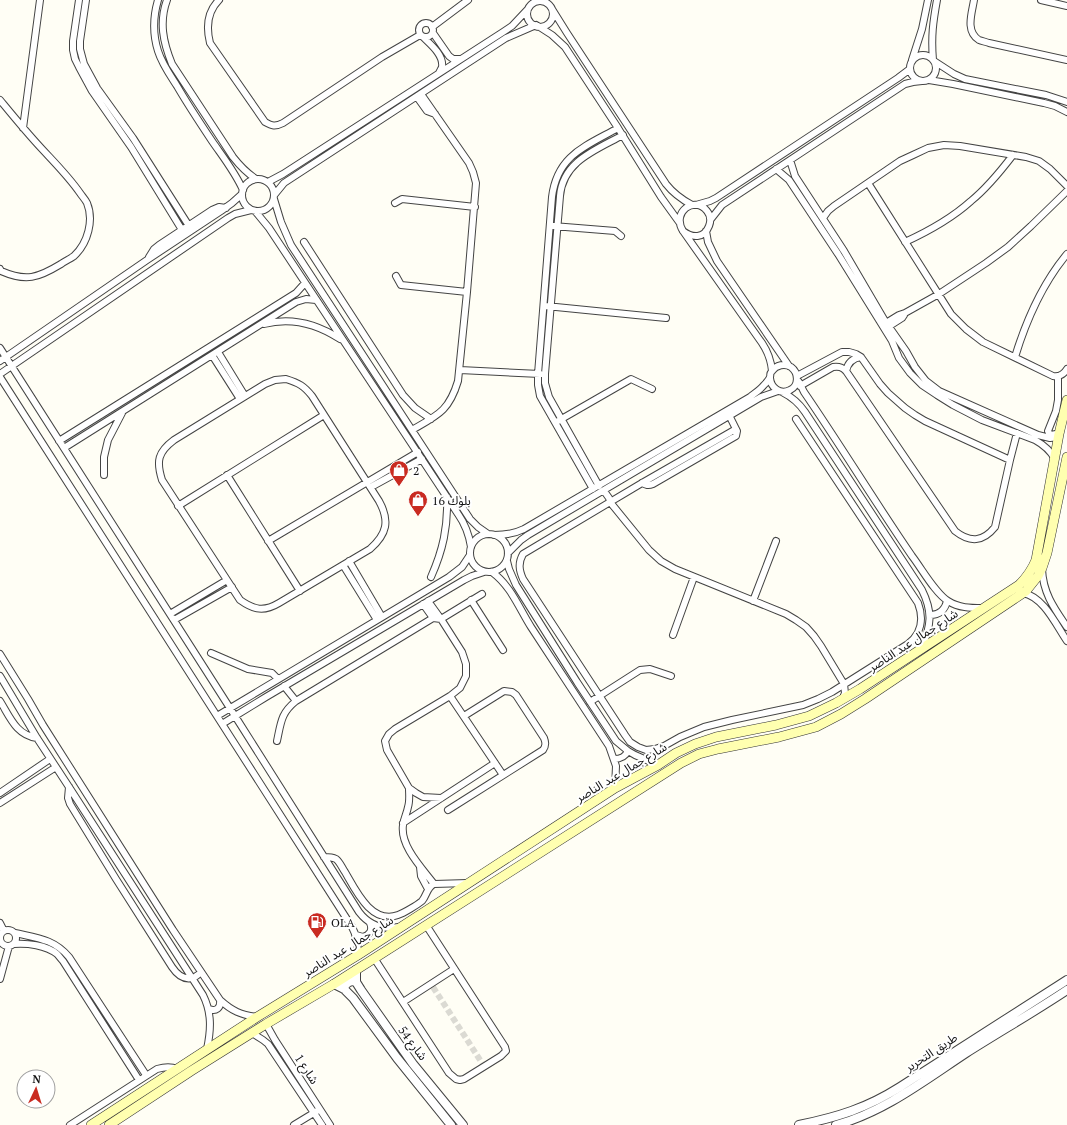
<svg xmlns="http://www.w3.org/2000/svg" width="1067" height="1125" font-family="'PT Serif','Noto Sans Arabic',serif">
<rect width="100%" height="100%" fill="#fffef5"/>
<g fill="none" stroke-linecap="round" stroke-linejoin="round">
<!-- minor-tunnel -->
<path stroke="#dbdad3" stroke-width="6" stroke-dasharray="6 3" stroke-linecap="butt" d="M 433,987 L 482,1063"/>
<!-- minor casing -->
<g stroke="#444" stroke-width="8">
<path id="minor" d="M 79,0 L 73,41 L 73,50 L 75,59 L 79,67 L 92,91 L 131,147 L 182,230
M 86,0 L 80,41 L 80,49 L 84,64 L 97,88 L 133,138 L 189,226
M 158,0 C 153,17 153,35 158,51 C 162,64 170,75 177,86 C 188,105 200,123 212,141 C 223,157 235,172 243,190
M 167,0 C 159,22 163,42 172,64 L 233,157 C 240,166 247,173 256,179
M 219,0 C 207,12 206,27 210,43 L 265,122 C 272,126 275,127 283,123 L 382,57 L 420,35
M 974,0 C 972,13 965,31 979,40 C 982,41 986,42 989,43 L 1067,60
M 1041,0 L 1067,6
M527 14a13 13 0 1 1 26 0a13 13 0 1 1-26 0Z
M 552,9 L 567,33 L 666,184 C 673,193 681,199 692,205
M419 30a7 7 0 1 1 14 0a7 7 0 1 1-14 0Z
M 538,26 L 552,35 L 565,47 L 618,128 L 661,197 L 679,222
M 432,27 L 468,0
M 433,33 L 449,56 L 453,59 L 461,59
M 423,37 C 430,44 444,55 442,67 C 442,68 439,72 439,73
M910 68a13 13 0 1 1 26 0a13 13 0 1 1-26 0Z
M 912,60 L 922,29 L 928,0
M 933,60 C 931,37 933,22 937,0
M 934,61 L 954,74 L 965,79 L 1046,95 L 1067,102
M 929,80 L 953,84 L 1044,103 L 1055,106 L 1067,112
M 417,97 L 427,111 L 435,114
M 0,100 C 14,117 27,133 42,149 C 55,163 69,177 80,193 C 82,196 85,199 87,203 C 94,220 88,243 74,256 C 70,259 65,261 61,264 C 38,278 26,282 1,271 L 0,269
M 23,128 L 40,0
M 790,160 L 795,176 L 844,251 L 885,321 L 906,351 L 915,367 L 926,381 L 939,391 L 1038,435 L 1050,438 L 1059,437
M 776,169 L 789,180 L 793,186 L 838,254 L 892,341 L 899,358 L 910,373 L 922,385 L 937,395 L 953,405 L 982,420 L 1035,440 C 1044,445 1050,450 1055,459
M242 195a16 16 0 1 1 32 0a16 16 0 1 1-32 0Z
M 268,182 L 283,174 L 503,32 L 512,26 L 528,9
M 868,183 L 951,314 L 966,329 L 983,342 L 1053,376 C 1059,377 1064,374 1067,369
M 275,194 L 284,183 L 506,38 L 536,25
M 274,199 L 281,222 L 291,245 L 470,519 L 478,527 L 488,534
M 395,203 L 402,199 L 475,207
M 696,205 L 710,201 L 716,198 L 898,78 L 910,69
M 255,211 L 269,228 L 458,514 C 465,524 469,534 471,547
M 823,218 L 828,211 L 834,206 L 900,161 L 913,155 L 928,148 L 944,145 L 960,146 L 1026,157 L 1039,161 L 1050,169 L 1067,186
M 711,219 L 722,205 L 905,84 L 913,82 L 922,81
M 553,226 L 615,231 L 621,236
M 683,231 C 692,238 704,239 709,226 C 711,221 711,216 707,211 C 695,195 671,212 683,231 L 762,343 C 768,352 771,360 772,371
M 706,231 L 708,242 L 717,261 L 789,366
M 304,242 L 403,395 L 415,408 L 431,419
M 905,242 C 929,231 951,219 971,201 C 987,188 1000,172 1013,155
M 149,257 L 154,249 L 159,245 L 212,210 L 219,207 L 226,208
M 396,276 L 401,285 L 467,292
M 546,306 L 666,318
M 886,323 L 899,315 L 905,313 L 939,294 L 986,263 L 1008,247 L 1031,226 L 1067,191
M 264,324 C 291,317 317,324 340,339
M 888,327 L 902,318 L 904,315
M 0,348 L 235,716 L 359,912 C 369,925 383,930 399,927
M 218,352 L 245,396
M 212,355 L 240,399
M 1015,357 C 1026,321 1042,284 1067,254
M 0,361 L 147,260 L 221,211 L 232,203 L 242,194
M 460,370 L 540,374
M 846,371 C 848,362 853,358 861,357
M 0,374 L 228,218 L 235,214 L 251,210
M 797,376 L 842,352 L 849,352 L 856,354 L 861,357 L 880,384 L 888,393 L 905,408 L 915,415 L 925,421 L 1010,460
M 0,377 L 352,927 C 357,936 358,945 358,955
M 286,379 C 299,383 304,386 312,396 L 379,501 C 390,521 387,534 370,549 L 279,603 C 264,612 254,610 240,600 L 162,480 C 156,461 158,452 174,440 L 265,384 L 275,380 Z
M 799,382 L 804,392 C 841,446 875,502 912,556 C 922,569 935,593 948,601 C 959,608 970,608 983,608
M 800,386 L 833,367 C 839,366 842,367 846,371 L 955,531 C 970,543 983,542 995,527 L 1010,460 L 1017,433
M 782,392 C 792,397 799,403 805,412 L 922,590 C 933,612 931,626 922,647
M 558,421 L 631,379 L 652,389
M 736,429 L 642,483 L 523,554 C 518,563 519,570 523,579 L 625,735 L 630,742 L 638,747 L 646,750 L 655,749 L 664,746 L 680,737 L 704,727 L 732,720 L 803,705 L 818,699 L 832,692 L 908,644 C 921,634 924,619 918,603 L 796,419
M 412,430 C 438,415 449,411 458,381 L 467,292 L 476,183 L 473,172 L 469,163 L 421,94
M 1056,434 L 1051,435 L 1049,433 L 1048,431 L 1056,411 L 1058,400 L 1058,376
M 59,441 L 296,293 L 305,283
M 64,448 L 296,302 L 306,299 L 316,300
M 104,475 L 104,457 L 108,440 L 122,413
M 227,475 L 300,591
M 642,483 C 646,485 648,486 653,484 L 736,436 L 737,431 L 730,417
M 599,486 L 549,397 L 545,383 L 545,374 L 560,196 C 563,161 596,150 623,135
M 371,487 L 422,459
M 593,489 L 540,396 L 538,385 L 538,374 L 552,197 C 557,155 586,146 618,128
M 604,491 L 609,498 L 610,502 L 649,550 L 661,561 L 675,569 L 786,614 L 796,620 L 806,627 L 814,636 L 821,646 L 844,684 L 845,693 L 842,700
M 178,506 L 324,415
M470 553a19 19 0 1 1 38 0a19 19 0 1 1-38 0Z
M 494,535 C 505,535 514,534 524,529 L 750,397 C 755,393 760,390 764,385 C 766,383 769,380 770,377 C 771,373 769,375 772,371 C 776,365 785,363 791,367 C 799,373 799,386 790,390 C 780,395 771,388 770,378
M 268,541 L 418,452
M 508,553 L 521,540 L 528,535 L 761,397 L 778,391
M 349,561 L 382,617
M 507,561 L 509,569 L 516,585 L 577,682 L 616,741 L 628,751 L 635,755 L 658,765
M 343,565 L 377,620
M 1042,569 C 1043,593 1054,608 1067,627
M 492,572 C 511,586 519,608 531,627 C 557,667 583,706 609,746 L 616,766 L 615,788
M 431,577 C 443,550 448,527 447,497
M 1023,593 C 1044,597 1056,625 1067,641
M 471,600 L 503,650
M 428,601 L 441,619 L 482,594
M 753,601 L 776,541
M 423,604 L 433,618
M 170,614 L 227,580
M 930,615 C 939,615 945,610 947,601
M 174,620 L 232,587
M 673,635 L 694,577
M 211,653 L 248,669 L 272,673 L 278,679
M 0,654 L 28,699 L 43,725 L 173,930 L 220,1000 C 232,1011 241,1015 257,1017
M 0,676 L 37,738 L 69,787 L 203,995 C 212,1013 211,1030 207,1049
M 284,686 L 296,701
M 450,696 L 503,775
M 0,701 C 10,717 16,735 37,738
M 590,702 L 640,670 L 650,669 L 671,676
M 217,716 L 449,577 L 462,567 L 470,555
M 222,724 L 266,697 L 464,580 L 472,576 L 484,572
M 277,741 C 281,722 281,713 296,701 L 433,618 L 441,619 L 462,652 L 466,664 L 466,676 L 460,688 L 450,696 L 395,729 L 389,734 L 385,741 L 387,750 L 409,788 L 416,793 L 423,797 L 441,798
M 614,759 C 621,759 625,757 628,751
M 69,787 L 68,798 L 70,804 L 116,879 L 172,967 C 176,973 183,980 192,978 C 195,978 198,974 201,973
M 409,788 C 409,794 410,801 408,807 C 407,813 404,818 403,825 C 400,846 422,868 434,884
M 0,793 L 50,759
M 0,803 L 56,767
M 448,810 L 543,750 C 546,746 546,743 544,738 L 516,695 L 512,692 L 504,691 L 464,716
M 403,823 L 495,763
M 324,857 C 328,857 332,857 336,859 C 340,862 342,868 345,872 C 355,889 371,925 398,915 C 404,913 417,905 422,901 C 427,895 427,887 434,884 L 468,883
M 420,867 L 421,876 L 428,889
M 0,923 L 4,931
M0 938a8 8 0 1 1 16 0a8 8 0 1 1-16 0Z
M 15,933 C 37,938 54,939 69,957 L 146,1075
M 356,935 L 363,937 C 370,935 373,930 370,923
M 14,944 C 27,943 46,945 57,954 C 59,956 61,959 63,961 L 139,1080
M 374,958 L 449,1073 L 456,1079 L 460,1080 L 464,1079 L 501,1056 L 506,1051 L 505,1047 L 426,925
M 0,979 L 9,946
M 403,1002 L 454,969
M 209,1009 C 216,1012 221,1008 220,1000
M 266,1024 L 275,1040 L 330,1125
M 252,1033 L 263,1040 L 268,1044 L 322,1125
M 70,1125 L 157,1069 C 164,1067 170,1066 177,1069
M 294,1125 L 317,1111"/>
</g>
<!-- tertiary casing -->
<g stroke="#444" stroke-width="10">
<path id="tertiary" d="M 356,970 L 356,982 L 361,990 L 413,1064 L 463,1125
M 334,984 L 344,989 L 353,998 L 397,1058 L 451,1125
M 344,989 C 345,983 350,980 356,982
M 799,1125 C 838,1117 867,1108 900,1087 L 1067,980
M 836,1125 C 884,1112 925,1080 966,1053 C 999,1032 1034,1012 1067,990"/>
</g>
<!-- secondary casing -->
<g stroke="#333" stroke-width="10">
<path id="secondary" d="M 91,1125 L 257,1017 L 358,955 L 615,788 L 658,765 L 676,753 L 695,744 L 716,737 L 776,725 L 809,716 L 836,703 L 860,689 L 1019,585 C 1027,577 1032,570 1036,560 L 1059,434 L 1067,400
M 109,1125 L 191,1071 L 266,1024 L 334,984 L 681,763 L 699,754 L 718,749 L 779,737 L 816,727 L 841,714 L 865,699 L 1026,591 L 1038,576 L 1042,568 L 1047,553 L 1067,457"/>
</g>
<!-- minor -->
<use href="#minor" stroke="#fff" stroke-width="6"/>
<!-- tertiary -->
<use href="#tertiary" stroke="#fff" stroke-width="8"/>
<!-- secondary -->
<use href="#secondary" stroke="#ffffb0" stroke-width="9"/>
</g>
<!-- icons -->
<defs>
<g id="shop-pin" transform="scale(1)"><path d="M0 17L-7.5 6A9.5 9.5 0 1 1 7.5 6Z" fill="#c92b21" stroke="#fff"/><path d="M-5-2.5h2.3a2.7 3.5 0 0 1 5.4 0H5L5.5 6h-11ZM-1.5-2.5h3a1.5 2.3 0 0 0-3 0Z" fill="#fff"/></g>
<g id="fuel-pin" transform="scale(1)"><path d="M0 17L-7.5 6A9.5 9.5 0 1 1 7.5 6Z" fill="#c92b21" stroke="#fff"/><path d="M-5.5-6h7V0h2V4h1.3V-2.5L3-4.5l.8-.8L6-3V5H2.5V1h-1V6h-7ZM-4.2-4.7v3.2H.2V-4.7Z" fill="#fff"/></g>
</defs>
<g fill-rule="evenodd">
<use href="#shop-pin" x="399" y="470"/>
<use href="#shop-pin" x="418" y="500"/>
<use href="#fuel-pin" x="317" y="922"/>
</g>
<g text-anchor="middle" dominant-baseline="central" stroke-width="4" stroke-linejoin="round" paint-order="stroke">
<!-- poi labels -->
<g font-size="12" fill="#111" stroke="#fff" text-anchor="start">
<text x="413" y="470">2</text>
<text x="432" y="500">بلوك 16</text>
<text x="331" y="922">OLA</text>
</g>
<!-- street labels -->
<g font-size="12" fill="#111" stroke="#fff">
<text transform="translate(913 640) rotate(-33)">شارع جمال عبد الناصر</text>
<text transform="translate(621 772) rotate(-31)">شارع جمال عبد الناصر</text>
<text transform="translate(348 946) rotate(-32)">شارع جمال عبد الناصر</text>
<text transform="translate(413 1043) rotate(53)">شارع 54</text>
<text transform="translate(931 1052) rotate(-33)">طريق التحرير</text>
<text transform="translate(307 1069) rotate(57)">شارع 1</text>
</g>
</g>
<!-- north arrow -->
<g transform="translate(36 1089) rotate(4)"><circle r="19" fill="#ffffff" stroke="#a0a0a0"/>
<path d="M0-3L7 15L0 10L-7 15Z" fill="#c92b21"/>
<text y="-6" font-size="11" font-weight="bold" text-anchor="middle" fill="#111111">N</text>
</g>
</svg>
